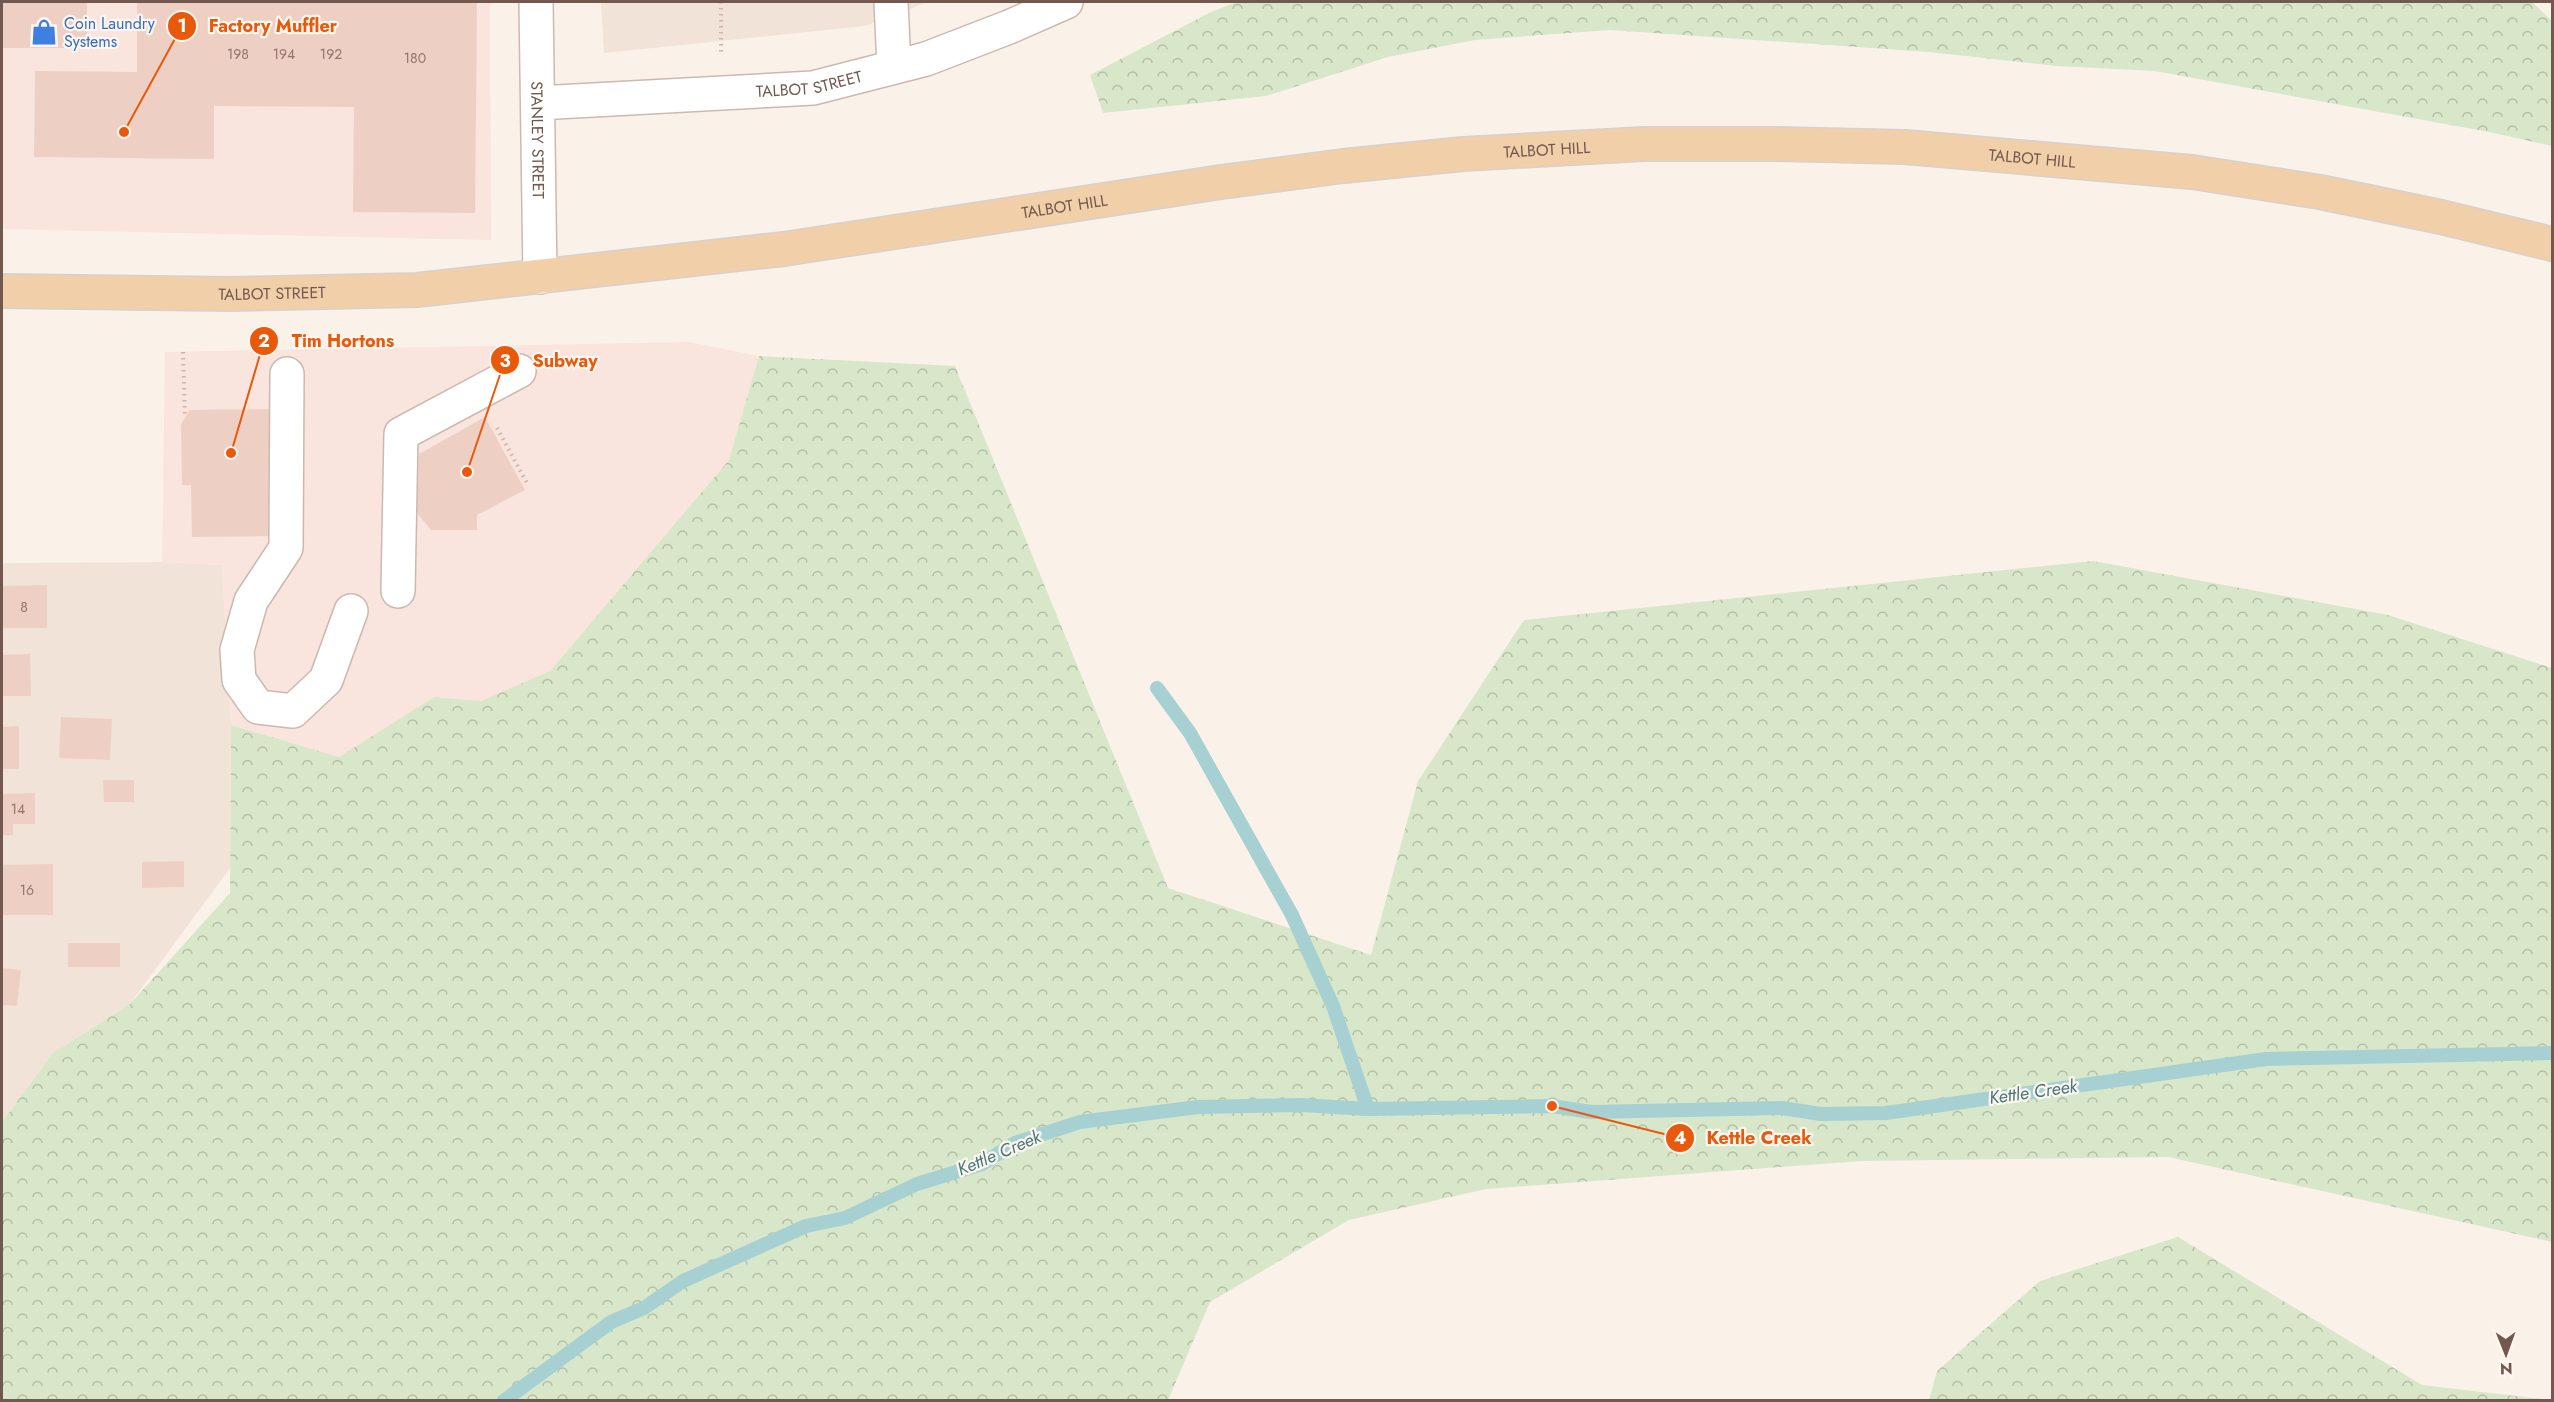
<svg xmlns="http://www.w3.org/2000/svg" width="2554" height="1402" font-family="Jost,sans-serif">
<defs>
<pattern id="forest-crowns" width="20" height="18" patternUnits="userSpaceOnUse" patternTransform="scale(1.5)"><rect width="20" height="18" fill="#d8e7c9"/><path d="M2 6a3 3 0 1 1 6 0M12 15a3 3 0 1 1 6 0" fill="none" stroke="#b4bea6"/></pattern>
</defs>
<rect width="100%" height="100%" fill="#faf2e9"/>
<!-- residential -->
<path fill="#f1e3d8" d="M 601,2 L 928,2 L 865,26 L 604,53 Z
M 162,562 L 222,565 L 231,725 L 230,868 L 130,1004 L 53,1053 L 2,1122 L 2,563 Z"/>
<!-- commercial -->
<path fill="#f9e4de" d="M 2,2 L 490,2 L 491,240 L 2,229 Z
M 689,342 L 759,356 L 729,460 L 550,671 L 481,701 L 434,697 L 339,757 L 231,725 L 222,565 L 162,562 L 165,352 Z"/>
<!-- forest -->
<path fill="url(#forest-crowns)" d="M 1236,2 L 2532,2 L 2552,21 L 2552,146 L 2489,132 L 2155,71 L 2056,66 L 1929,52 L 1610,30 L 1475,40 L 1388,57 L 1266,96 L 1103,113 L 1090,75 L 1209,13 Z
M 759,356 L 955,366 L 1168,888 L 1371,955 L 1418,781 L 1524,620 L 2093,561 L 2388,615 L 2552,668 L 2552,1242 L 2168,1157 L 1862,1161 L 1486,1189 L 1349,1220 L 1210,1302 L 1168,1400 L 2,1400 L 2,1122 L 53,1053 L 130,1004 L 230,893 L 231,725 L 339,757 L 434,697 L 481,701 L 550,671 L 729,460 Z
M 2178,1237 L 2422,1385 L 2550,1400 L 1929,1400 L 1937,1371 L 2040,1281 Z"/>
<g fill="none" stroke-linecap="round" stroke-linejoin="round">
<!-- stream -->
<path stroke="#a7d0d3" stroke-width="14" d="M 1157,688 L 1190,733 L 1292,915 L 1333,1006 L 1368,1109
M 505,1400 L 611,1322 L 644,1308 L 683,1281 L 806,1226 L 845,1218 L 917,1184 L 982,1164 L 1015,1143 L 1080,1122 L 1198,1107 L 1302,1105 L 1368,1109 L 1552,1106 L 1591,1112 L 1782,1108 L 1821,1114 L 1886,1113 L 2266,1059 L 2552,1053"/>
</g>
<!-- building -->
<path fill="#edd0c3" d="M 2,2 L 87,2 L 87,48 L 2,48 Z
M 137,2 L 477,2 L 475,213 L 353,212 L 354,107 L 214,106 L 214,159 L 34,157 L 35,71 L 137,72 Z
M 269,409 L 274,416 L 271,536 L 192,537 L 191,485 L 182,485 L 181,424 L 190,410 Z
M 485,417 L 525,490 L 477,515 L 477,530 L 431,530 L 417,513 L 419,454 Z
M 47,585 L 47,628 L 2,628 L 2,586 Z
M 30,654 L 31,696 L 2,696 L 2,655 Z
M 61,717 L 112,719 L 110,760 L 59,758 Z
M 19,726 L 19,769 L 2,769 L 2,727 Z
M 103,780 L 134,780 L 134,802 L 104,802 Z
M 35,793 L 35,824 L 13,824 L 13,835 L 2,835 L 2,794 Z
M 184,861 L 184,887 L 142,888 L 142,862 Z
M 53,864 L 53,915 L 2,915 L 2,865 Z
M 68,943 L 120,943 L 120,967 L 68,967 Z
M 2,968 L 21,970 L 17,1006 L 2,1005 Z"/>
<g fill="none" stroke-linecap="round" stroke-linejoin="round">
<!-- minor casing -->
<g stroke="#cbb9b0" stroke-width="36">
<g id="minor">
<path id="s1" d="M 536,2 L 540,277"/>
<path d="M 891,2 L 894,67"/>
<path id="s2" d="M 538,103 L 813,88 L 926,59 L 1009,27 L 1066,2"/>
<path d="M 287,374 L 286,548 L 251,601 L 237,650 L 239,680 L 258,707 L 293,711 L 326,680 L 351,611"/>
<path d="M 398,591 L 401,434 L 519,371"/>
</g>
</g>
<!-- major casing -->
<g stroke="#d8d0ce" stroke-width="36">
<g id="major">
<path id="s3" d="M 2,291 L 230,294 L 417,290 L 784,249 L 1221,182 L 1343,166 L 1463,154 L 1644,144 L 1777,144 L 1905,147 L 2192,172 L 2320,192 L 2441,217 L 2552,244"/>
</g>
</g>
<!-- path -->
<path stroke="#d2b3a7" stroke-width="4" stroke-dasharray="1.5 4.5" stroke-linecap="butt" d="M 721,2 L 721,55
M 183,352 L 185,418
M 497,428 L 527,483"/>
<!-- minor -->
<use href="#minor" stroke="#fff" stroke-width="33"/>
<!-- major -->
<use href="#major" stroke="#f1cfa9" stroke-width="33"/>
</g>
<!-- icons -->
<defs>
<g id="shop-bare" transform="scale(2.07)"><path d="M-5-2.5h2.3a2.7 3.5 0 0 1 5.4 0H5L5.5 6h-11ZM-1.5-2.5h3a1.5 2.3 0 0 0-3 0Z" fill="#3f7fe0" stroke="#fdf6ef" stroke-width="2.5" paint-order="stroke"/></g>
</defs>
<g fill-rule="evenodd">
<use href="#shop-bare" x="44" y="32"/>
</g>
<g text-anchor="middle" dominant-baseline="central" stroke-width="4.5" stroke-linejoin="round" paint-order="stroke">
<!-- number labels -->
<g font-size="14" fill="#91766c">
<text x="238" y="54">198</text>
<text x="284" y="54">194</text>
<text x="331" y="54">192</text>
<text x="415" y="58">180</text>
<text x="24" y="607">8</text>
<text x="18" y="809">14</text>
<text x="27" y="890">16</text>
</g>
<!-- shop labels -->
<g font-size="16" fill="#366cbe" stroke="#fdf6ef" text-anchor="start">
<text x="64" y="23">Coin Laundry<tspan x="64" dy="18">Systems</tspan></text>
</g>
<!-- street labels -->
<g font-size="16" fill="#72584f" stroke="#fdf6ef">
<text stroke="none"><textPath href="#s2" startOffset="272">TALBOT STREET</textPath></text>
<text stroke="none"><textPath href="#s1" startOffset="138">STANLEY STREET</textPath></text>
<text stroke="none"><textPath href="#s3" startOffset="1554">TALBOT HILL</textPath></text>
<text stroke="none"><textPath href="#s3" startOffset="2040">TALBOT HILL</textPath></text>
<text stroke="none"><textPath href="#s3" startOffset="1068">TALBOT HILL</textPath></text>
<text stroke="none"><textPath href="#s3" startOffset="270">TALBOT STREET</textPath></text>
</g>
<!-- water labels -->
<g font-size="18" font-style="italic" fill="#48787c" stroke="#fdf6ef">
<text transform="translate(2033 1092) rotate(-8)">Kettle Creek</text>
<text transform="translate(999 1153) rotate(-23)">Kettle Creek</text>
</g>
</g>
<!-- callouts -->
<path fill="none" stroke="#e8590c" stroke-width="2" d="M124 132L182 26M231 453L264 341M467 472L505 360M1552 1106L1680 1138"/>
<g fill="#e8590c" stroke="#fdf6ef" stroke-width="2">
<circle cx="124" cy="132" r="6"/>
<circle cx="231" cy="453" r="6"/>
<circle cx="467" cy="472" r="6"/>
<circle cx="1552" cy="1106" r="6"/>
<circle cx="182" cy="26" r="15"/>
<circle cx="264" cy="341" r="15"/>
<circle cx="505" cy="360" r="15"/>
<circle cx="1680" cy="1138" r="15"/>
</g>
<g font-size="18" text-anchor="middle" font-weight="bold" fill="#fff">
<text x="182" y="32">1</text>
<text x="264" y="347">2</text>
<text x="505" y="367">3</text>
<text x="1680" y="1144">4</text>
</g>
<g font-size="18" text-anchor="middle" font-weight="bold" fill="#e8590c" stroke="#fdf6ef" stroke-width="4.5" stroke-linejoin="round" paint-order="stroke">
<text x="273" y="32">Factory Muffler</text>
<text x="343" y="347">Tim Hortons</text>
<text x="565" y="367">Subway</text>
<text x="1759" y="1144">Kettle Creek</text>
</g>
<!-- border -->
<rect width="2554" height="1402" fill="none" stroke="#72584f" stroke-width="6"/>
<!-- north arrow -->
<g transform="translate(2506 1354) rotate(179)" stroke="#fdf6ef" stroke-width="4.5" paint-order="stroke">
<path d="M0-4.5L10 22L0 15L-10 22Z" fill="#72584f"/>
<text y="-9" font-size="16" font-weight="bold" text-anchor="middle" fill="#72584f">N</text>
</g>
</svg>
